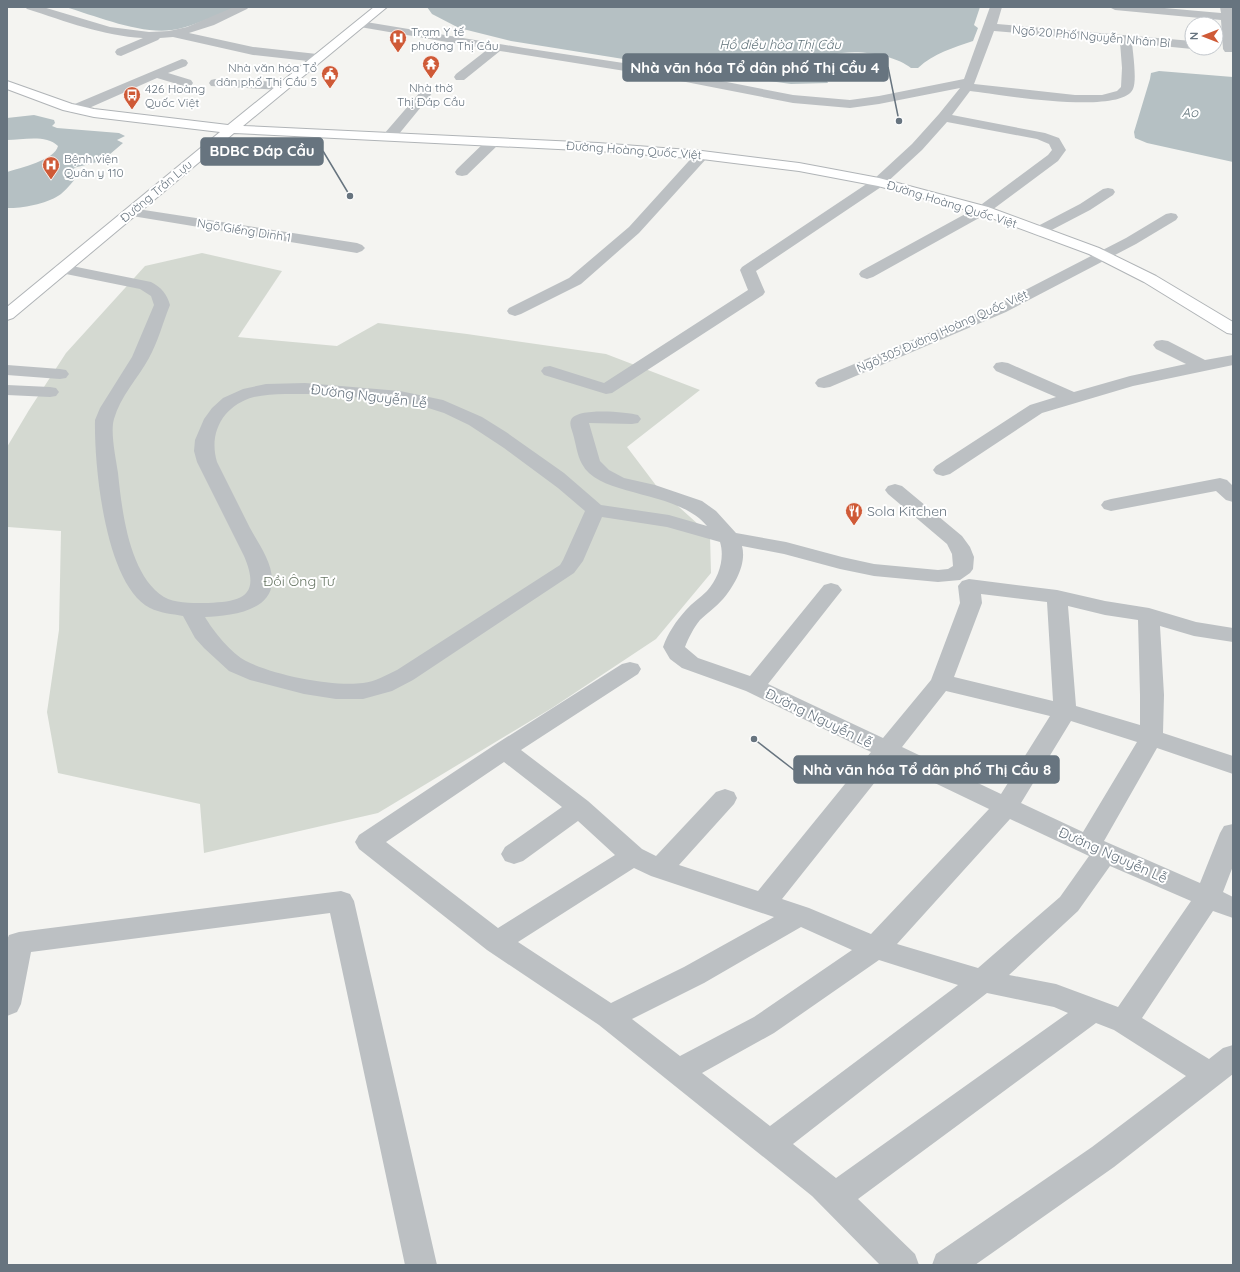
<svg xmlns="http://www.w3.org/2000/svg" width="1240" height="1272" font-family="Quicksand,sans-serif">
<rect width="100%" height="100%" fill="#f4f4f1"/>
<!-- green -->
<path fill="#d4d9d1" d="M 202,253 L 282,271 L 238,337 L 337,346 L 378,323 L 467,334 L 606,354 L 700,390 L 627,447 L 658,488 L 710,535 L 711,573 L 656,639 L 552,708 L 378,813 L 204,853 L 200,804 L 58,773 L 47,712 L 59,630 L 61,531 L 8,527 L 7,447 L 29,410 L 66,353 L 145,266 Z"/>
<!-- water -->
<path fill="#b5c0c3" d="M 65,7 L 237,7 C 219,14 201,23 182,28 C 147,38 100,17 65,7 Z
M 427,7 L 980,7 L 974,25 L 978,28 L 973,41 C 953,48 934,53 918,68 L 911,68 C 890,51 832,44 812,66 L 816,76 L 827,81 L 828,83 L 791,84 L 717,74 L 511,41 L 459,28 L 432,14 Z
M 1159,71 L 1233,77 L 1233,162 L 1147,143 L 1135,138 L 1134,132 L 1150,79 L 1151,73 Z
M 34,115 L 54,120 L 55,123 L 52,126 L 57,128 L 119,133 L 125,136 L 117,140 L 123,143 L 109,155 L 94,163 L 73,168 L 80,172 L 80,173 C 74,180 68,188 61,194 C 49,203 22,209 7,208 L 7,172 C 20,168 55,160 58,146 C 46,134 22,140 7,140 L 7,118 Z"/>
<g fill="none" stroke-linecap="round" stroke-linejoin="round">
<!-- major casing -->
<g stroke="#b0b4b7" stroke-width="2">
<path id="major" d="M 374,7 L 387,7 L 243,126 L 598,143 L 702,151 L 799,163 L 879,178 L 988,207 L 1099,248 L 1156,276 L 1233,322 L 1233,334 L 1227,333 L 1144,282 L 1089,254 L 978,213 L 878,186 L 799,171 L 702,159 L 598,151 L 234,133 L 13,318 L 7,320 L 7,307 L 220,132 L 94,117 L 63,110 L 7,89 L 7,81 L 72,104 L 94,109 L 228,125 Z"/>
</g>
<!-- minor -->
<path fill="#bcc0c3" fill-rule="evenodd" d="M 25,7 L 43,7 L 110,27 L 149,32 L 169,31 L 187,27 L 234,7 L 249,7 L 247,9 L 214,25 L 189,33 L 253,47 L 317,54 L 321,55 L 323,58 L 321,61 L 317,62 L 253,55 L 173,37 L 160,38 L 158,40 L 121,56 L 117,55 L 115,52 L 117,49 L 143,38 C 103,36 65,21 27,9 Z
M 990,7 L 1002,7 L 997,24 L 1192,41 L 1192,48 L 1194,48 L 1192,49 L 1132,43 C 1133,53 1137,80 1133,89 C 1121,116 997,94 970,91 L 952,115 L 1045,133 L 1059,138 L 1066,150 L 1058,161 L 988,213 L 873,277 L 867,279 L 861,277 L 859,274 L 861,271 L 978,207 L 1048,155 L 1052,150 L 1049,144 L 1037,139 L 947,122 L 922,150 L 884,185 L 756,271 L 765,292 L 763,295 L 612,393 L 606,394 L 544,375 L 541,371 L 544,367 L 550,366 L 604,383 L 748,290 L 740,270 L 742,267 L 874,179 L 912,144 L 939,114 L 960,88 L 879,104 L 850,108 L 793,103 L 650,75 L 500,51 L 464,80 L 456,80 L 454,77 L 456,74 L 488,49 L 360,27 L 356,26 L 354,24 L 356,22 L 360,21 L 524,48 L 650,67 L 793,95 L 850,100 L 879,96 L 964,79 ZM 994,31 L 1120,42 L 1122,68 L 1121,87 L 1117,91 L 1102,95 L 1075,95 L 974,84 Z
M 1109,7 L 1153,7 L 1221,13 L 1220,7 L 1232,7 L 1233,52 L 1225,52 L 1223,49 L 1221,20 L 1115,10 Z
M 182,59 L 186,60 L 188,63 L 186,66 L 168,73 L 191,80 L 193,83 L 191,86 L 187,87 L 157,78 L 80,112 L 70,112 L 69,109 L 70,106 Z
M 215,79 L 283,82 L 287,83 L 289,86 L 287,89 L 283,90 L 211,86 L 209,83 L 211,80 Z
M 426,89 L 430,90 L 432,93 L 430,96 L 394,140 L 384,140 L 382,137 L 384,134 L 422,90 Z
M 493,138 L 498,139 L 500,142 L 498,145 L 467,175 L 462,176 L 457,175 L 455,172 L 457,169 L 488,139 Z
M 702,151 L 707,152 L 709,155 L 707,158 L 639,233 L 581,284 L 521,314 L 515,316 L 509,314 L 507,311 L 509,308 L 569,278 L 629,227 L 697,152 Z
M 1108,188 L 1113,189 L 1115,192 L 1113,195 L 1090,210 L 1044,234 L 1039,236 L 1034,234 L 1031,231 L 1034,228 L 1080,204 L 1103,189 Z
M 131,208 L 357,243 L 362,245 L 365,248 L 362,251 L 357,253 L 126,215 L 124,212 L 126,209 Z
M 1171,213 L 1176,214 L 1178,217 L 1176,220 L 1136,244 L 1006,312 L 830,387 L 824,388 L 818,387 L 815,383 L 818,379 L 994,306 L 1126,238 L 1166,214 Z
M 62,264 L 151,282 C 161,287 167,294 170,305 C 163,322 158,342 149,358 C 138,378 120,397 114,419 C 110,432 116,459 118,473 C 122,511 129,575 164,597 C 174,603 191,603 203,603 C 240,602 262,598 244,556 L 197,462 L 194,451 L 195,440 L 204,419 L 212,408 L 223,398 L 243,389 L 266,384 L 305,383 L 400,391 L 443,400 L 482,417 L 506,432 L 564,473 L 601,505 L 669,515 L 707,526 C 676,489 600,498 582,464 C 577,455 576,444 573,434 C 572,430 569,424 571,420 C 576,407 627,412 638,415 L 641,419 L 638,423 L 632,424 L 589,423 L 600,461 L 609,470 L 624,478 L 655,485 L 702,501 L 716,511 L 736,533 L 786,542 L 842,557 L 874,564 L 938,570 L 948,569 L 953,566 L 952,554 L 947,544 L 888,494 L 885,490 L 888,486 L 895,484 L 902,486 L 962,536 L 970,547 L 974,557 L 973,569 L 970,573 L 960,580 L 938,582 L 874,576 L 840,569 L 784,554 L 742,546 C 747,564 734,586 723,599 C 716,607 707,613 700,620 C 693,629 689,637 685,647 L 698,658 L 750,676 L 824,585 L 831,583 L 838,585 L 842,590 L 838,595 L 768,684 L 883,738 L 931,680 L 960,603 L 958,586 L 962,581 L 969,579 L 1057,590 L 1105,601 L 1149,608 L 1196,622 L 1233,628 L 1233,642 L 1194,636 L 1160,626 L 1164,695 L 1163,733 L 1233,756 L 1233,774 L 1157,748 L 1104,841 L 1200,883 L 1220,833 L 1224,826 L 1233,824 L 1233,866 L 1223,892 L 1233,897 L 1233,918 L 1213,911 L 1142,1018 L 1209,1059 L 1223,1048 L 1233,1045 L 1233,1074 L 1114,1167 L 975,1265 L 932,1265 L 936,1254 L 1092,1147 L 1186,1076 L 1114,1030 L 1096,1023 L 858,1199 L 915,1254 L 919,1265 L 880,1265 L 812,1196 L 599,1025 L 487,950 L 359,849 L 355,842 L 359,835 L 496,744 L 622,664 L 630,662 L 638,664 L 641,669 L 638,674 L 521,750 L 588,801 L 642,849 L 656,856 L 716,792 L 725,789 L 734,792 L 737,798 L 734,804 L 679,865 L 758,891 L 871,752 L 746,691 L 682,668 L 670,659 L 663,647 C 668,633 676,621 686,610 C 692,603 700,598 707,591 C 719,578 725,558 720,542 L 667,527 L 602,517 L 583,561 L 574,573 L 413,680 L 392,691 L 363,699 L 336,699 L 304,694 L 250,680 L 229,671 L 204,648 L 195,638 L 183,616 C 172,614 160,613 150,608 C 105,585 94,465 95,420 L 100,408 L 132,357 L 154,305 L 151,296 L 140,289 L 56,272 L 54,269 L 56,266 ZM 285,394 L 325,394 L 392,401 L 422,406 L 444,413 L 469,425 L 504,448 L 558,488 L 585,511 L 563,560 L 560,565 L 397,670 C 386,675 375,682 363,683 C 333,687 273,675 246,661 C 232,654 213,631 205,617 C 228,616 271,612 272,582 C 273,563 258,543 250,528 C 239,506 228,484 217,462 C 208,432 224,405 254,397 C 264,395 275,394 285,394 ZM 981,594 L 1047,602 L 1053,701 L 954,677 L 982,603 ZM 1068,606 L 1105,615 L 1138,620 L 1140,695 L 1140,725 L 1076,706 ZM 946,691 L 1050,716 L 1001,794 L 902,747 ZM 1071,721 L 1137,742 L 1083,832 L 1021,803 ZM 504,762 L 562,807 L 505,847 L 501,854 L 505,861 L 514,864 L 523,861 L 578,821 L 615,855 L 498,928 L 386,842 ZM 891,762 L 989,809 L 871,934 L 809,908 L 782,899 ZM 1010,819 L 1089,856 L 1060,897 L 978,968 L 897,944 ZM 1110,866 L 1191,901 L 1118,1007 L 1056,984 L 1009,975 L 1078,911 ZM 634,868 L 651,876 L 774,917 L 684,967 L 611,1003 L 518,942 ZM 801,927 L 852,950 L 754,1017 L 680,1056 L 632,1019 L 704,983 ZM 879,960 L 958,985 L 770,1126 L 702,1073 L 774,1033 ZM 987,993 L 1054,1007 L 1068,1013 L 836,1178 L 793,1144 Z
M 1162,340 L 1168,341 L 1205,360 L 1233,355 L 1233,365 L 1133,386 L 1042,413 L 950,474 L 943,476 L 936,474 L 933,470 L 936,466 L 1030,405 L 1056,397 L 996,371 L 993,367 L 996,363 L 1002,362 L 1008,363 L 1074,392 L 1130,376 L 1186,364 L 1156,349 L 1153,345 L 1156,341 Z
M 7,365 L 60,369 L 66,370 L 69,374 L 66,378 L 60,379 L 7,375 Z
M 7,385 L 50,387 L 56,388 L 59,392 L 56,396 L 50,397 L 7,395 Z
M 1220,478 L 1227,480 L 1233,486 L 1233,502 L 1226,500 L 1216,491 L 1111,511 L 1104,509 L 1101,505 L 1104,501 L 1111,499 Z
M 341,891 L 350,894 L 354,901 L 437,1265 L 405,1265 L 330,913 L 31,952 L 21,1004 L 17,1012 L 7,1016 L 7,940 L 9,935 L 19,932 Z"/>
<!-- major -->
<use href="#major" fill="#fff" fill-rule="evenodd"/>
</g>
<!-- icons -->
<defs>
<g id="hospital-pin" transform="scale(0.9)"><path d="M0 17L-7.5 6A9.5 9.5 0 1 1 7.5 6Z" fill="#cf5a37" stroke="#fff"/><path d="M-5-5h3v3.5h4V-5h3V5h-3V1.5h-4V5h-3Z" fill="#fff"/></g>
<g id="temple-pin" transform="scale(0.9)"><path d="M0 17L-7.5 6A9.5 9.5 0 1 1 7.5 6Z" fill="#cf5a37" stroke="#fff"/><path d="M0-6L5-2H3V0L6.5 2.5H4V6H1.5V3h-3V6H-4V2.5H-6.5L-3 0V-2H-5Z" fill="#fff"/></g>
<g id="civic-pin" transform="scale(0.9)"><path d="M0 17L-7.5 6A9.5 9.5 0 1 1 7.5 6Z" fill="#cf5a37" stroke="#fff"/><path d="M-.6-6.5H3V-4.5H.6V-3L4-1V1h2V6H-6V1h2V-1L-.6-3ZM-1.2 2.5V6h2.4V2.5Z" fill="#fff"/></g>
<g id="bus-pin" transform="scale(0.9)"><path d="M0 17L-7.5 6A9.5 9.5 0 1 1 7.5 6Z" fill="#cf5a37" stroke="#fff"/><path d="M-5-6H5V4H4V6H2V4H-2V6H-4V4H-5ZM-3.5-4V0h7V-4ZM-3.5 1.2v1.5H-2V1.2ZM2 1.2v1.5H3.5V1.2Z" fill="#fff"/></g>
<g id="restaurant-pin" transform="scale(0.9)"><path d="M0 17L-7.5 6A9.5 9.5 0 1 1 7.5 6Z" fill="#cf5a37" stroke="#fff"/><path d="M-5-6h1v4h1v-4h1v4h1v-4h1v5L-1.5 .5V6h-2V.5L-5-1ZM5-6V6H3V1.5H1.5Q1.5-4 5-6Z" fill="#fff"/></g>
</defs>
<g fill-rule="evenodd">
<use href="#hospital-pin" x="398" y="38"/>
<use href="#temple-pin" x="431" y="64"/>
<use href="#civic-pin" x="330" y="74"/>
<use href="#bus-pin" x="132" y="95"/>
<use href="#hospital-pin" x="51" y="165"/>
<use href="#restaurant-pin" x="854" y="511"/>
</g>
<g text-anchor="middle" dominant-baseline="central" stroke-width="4" stroke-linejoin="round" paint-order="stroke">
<!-- far-poi labels -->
<g font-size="12" fill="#67747f" stroke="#fff" text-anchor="start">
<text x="411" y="31">Trạm Y tế<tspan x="411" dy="14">phường Thị Cầu</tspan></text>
<text x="317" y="67" text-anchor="end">Nhà văn hóa Tổ<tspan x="317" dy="14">dân phố Thị Cầu 5</tspan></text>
<text x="431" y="87" text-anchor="middle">Nhà thờ<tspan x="431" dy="14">Thị Đáp Cầu</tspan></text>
<text x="145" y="88">426 Hoàng<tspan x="145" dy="14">Quốc Việt</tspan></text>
<text x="64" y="158">Bệnh viện<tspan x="64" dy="14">Quân y 110</tspan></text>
</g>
<!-- far-street labels -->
<g font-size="12" fill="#67747f" stroke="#fff">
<text transform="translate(1091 36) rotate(5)">Ngõ 20 Phố Nguyễn Nhân Bỉ</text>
<text transform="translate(634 150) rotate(4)">Đường Hoàng Quốc Việt</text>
<text transform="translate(156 191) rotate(-40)">Đường Trần Lựu</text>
<text transform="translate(952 204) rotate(17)">Đường Hoàng Quốc Việt</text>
<text transform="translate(244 230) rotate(9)">Ngõ Giếng Dinh 1</text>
<text transform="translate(942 331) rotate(-24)">Ngõ 305 Đường Hoàng Quốc Việt</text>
</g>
<!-- far-water labels -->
<g font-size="13" font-style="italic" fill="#63757c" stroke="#fff">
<text x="780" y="44">Hồ điều hòa Thị Cầu</text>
<text x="1190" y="112">Ao</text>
</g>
<!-- street labels -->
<g font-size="14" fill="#67747f" stroke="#fff">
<text transform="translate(369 396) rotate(7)">Đường Nguyễn Lễ</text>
<text transform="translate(819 718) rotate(26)">Đường Nguyễn Lễ</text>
<text transform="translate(1113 855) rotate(24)">Đường Nguyễn Lễ</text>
</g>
<!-- poi labels -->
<g font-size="14" fill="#67747f" stroke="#fff" text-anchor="start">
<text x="867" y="511">Sola Kitchen</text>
</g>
<!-- park labels -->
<g font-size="14" fill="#687765" stroke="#fff">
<text x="299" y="581">Đồi Ông Tư</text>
</g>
</g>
<!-- callouts -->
<path fill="none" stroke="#67747f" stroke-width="1.5" d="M899 121L888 67M350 196L323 151M754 739L794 770"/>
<g fill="#67747f" stroke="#fff" stroke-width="1.5">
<circle cx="899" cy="121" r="4"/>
<circle cx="350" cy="196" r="4"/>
<circle cx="754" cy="739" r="4"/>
</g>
<g fill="#67747f" stroke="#67747f" stroke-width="1.5">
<rect x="623" y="54" width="265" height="27" rx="4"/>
<rect x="201" y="138" width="122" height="27" rx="4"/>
<rect x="794" y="756" width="265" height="27" rx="4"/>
</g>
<g font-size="15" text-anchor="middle" font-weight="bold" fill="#fff">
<text x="755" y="73">Nhà văn hóa Tổ dân phố Thị Cầu 4</text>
<text x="262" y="156">BDBC Đáp Cầu</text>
<text x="927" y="775">Nhà văn hóa Tổ dân phố Thị Cầu 8</text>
</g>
<!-- border -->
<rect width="1240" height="1272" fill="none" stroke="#67747f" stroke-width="16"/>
<!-- north arrow -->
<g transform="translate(1204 36) rotate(270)"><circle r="19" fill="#ffffff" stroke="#c2c7cc"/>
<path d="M0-3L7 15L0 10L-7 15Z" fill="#cf5a37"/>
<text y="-6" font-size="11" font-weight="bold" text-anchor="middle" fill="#67747f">N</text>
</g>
</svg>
